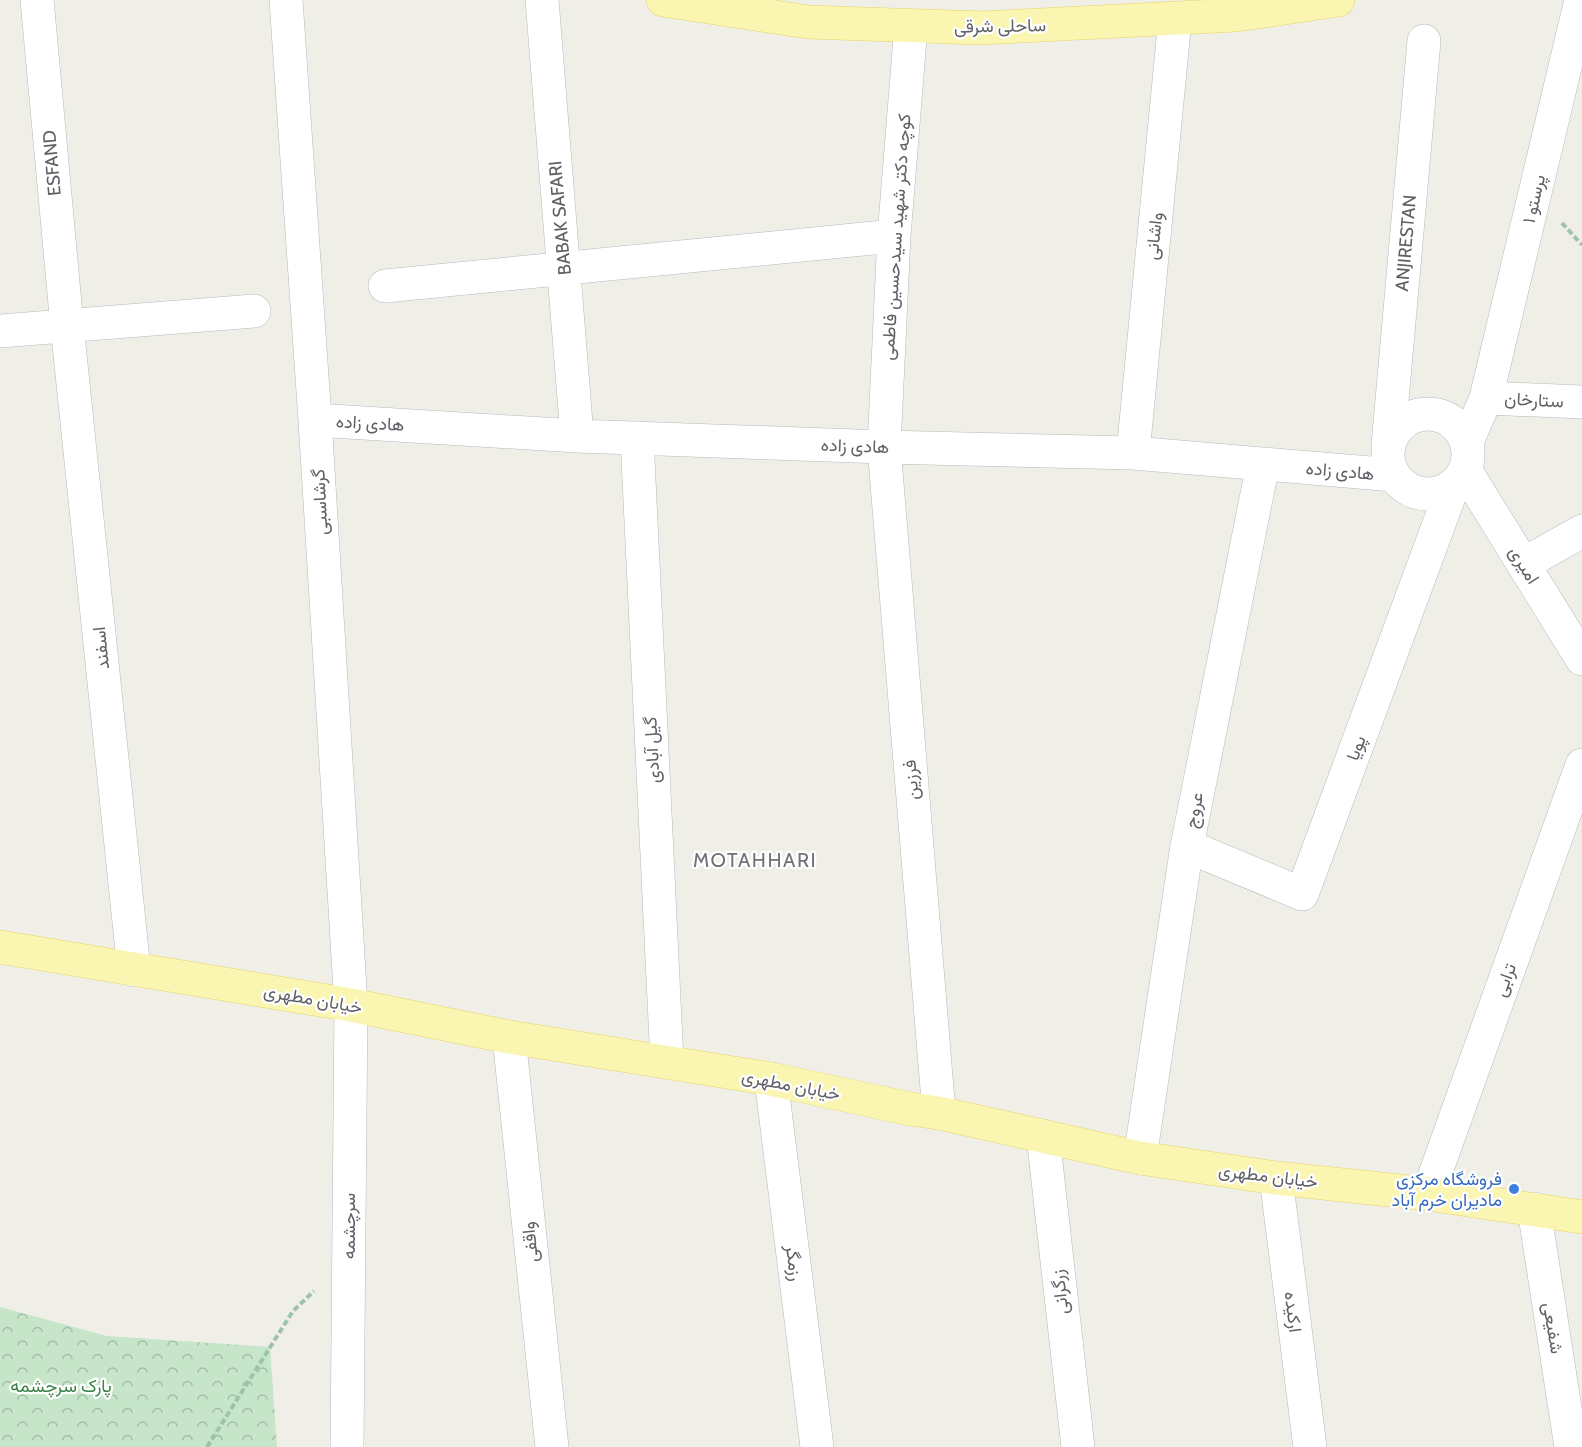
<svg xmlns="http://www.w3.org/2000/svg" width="1582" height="1447" font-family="Cabin,Vazirmatn,sans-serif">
<defs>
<pattern id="forest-crowns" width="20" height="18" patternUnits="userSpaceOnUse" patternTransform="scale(1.5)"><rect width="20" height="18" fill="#c6e5c9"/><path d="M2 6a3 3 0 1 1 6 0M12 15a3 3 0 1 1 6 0" fill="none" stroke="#a4bda7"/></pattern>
</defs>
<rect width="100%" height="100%" fill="#f0efe7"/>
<!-- forest -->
<path fill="url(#forest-crowns)" d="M 0,1307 L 107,1336 L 270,1347 L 277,1447 L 0,1447 Z"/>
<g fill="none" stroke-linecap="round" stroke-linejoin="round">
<!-- minor casing -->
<g stroke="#b7b8bd" stroke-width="34">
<path id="minor" d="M 37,0 L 67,326 L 134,970
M 286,0 L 315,420 L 351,1005 L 347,1447
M 542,0 L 577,436
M 911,26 L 894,236 L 884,447 L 939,1113
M 385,286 L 894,236
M 0,331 L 254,311
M 1486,398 L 1582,402
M1388 454a40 40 0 1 1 80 0a40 40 0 1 1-80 0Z
M 315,420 L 577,436 L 884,447 L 1133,453 L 1394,475
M 637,438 L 667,1062
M 1467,442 L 1486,398 L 1581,0
M 1388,445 L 1424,41
M 1133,453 L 1175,19
M 1465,470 L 1582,659
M 1524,564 L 1582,531
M 1187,846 L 1302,894 L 1453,486
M 509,1037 L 552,1447
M 771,1079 L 817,1447
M 1043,1136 L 1078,1447
M 1140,1158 L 1187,846 L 1263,464
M 1276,1178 L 1310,1447
M 1428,1194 L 1582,765
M 1534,1209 L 1571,1447"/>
</g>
<!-- major casing -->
<g stroke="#e9d267" stroke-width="34">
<path id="major" d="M 663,0 L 808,22 L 982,28 L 1236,15 L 1338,0
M 0,947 L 351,1005 L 509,1037 L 771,1079 L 910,1109 L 939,1113 L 1140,1158 L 1276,1178 L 1428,1194 L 1582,1217"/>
</g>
<!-- path -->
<path stroke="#9ec3ad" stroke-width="4" stroke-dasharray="6 3" stroke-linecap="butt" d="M 1562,223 L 1582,245
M 207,1447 L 293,1311 L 314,1291"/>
<!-- minor -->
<use href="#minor" stroke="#fff" stroke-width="33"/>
<!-- major -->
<use href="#major" stroke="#faf6b2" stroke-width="33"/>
</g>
<!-- markers -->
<circle fill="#3f7fe0" stroke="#fff" stroke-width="2" cx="1514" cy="1189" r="6"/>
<g text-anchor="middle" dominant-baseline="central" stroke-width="4.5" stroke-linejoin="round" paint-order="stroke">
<!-- street labels -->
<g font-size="18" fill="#5f6166" stroke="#fff">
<text transform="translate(1000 26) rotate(-1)">ساحلی شرقی</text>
<text transform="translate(52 163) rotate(-95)">ESFAND</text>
<text transform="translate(1534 199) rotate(-77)">پرستو ۱</text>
<text transform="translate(560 218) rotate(-95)">BABAK SAFARI</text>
<text transform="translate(1154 236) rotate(-84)">واشانی</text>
<text transform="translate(896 237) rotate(-86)">کوچه دکتر شهید سیدحسین فاطمی</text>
<text transform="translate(1406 243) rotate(-85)">ANJIRESTAN</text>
<text transform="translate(1534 400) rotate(3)">ستارخان</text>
<text transform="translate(370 423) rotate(3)">هادی زاده</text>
<text transform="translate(855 446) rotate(2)">هادی زاده</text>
<text transform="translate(1340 471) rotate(5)">هادی زاده</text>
<text transform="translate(320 502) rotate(-93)">گرشاسبی</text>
<text transform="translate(1524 565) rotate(58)">امیری</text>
<text transform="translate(101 648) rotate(-96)">اسفند</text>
<text transform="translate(1356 748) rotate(-70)">پویا</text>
<text transform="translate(652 750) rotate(-93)">گیل آبادی</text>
<text transform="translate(911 780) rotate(-95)">فرزین</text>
<text transform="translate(1194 810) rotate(-79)">عروج</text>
<text transform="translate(1505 980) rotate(-70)">ترابی</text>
<text transform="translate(313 999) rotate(10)">خیابان مطهری</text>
<text transform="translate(791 1085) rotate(11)">خیابان مطهری</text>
<text transform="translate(1268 1176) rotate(7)">خیابان مطهری</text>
<text transform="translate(349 1226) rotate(-90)">سرچشمه</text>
<text transform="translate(530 1242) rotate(-96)">واقفی</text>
<text transform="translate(794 1263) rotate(83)">رزمگر</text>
<text transform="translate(1060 1292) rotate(-96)">زرگرانی</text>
<text transform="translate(1293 1312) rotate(83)">ارکیده</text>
<text transform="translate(1553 1328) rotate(81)">شفیعی</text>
</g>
<!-- shop labels -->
<g font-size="18" fill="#366cbe" stroke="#fff" text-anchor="end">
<text x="1502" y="1179">فروشگاه مرکزی<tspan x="1502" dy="21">مادیران خرم آباد</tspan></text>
</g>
<!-- park labels -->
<g font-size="18" fill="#3a8245" stroke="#fff">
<text x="61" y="1386">پارک سرچشمه</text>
</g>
<!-- neighbourhood labels -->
<g font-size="20" letter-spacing="1.5" fill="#707378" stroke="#fff">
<text x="755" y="860">MOTAHHARI</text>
</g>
</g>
</svg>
